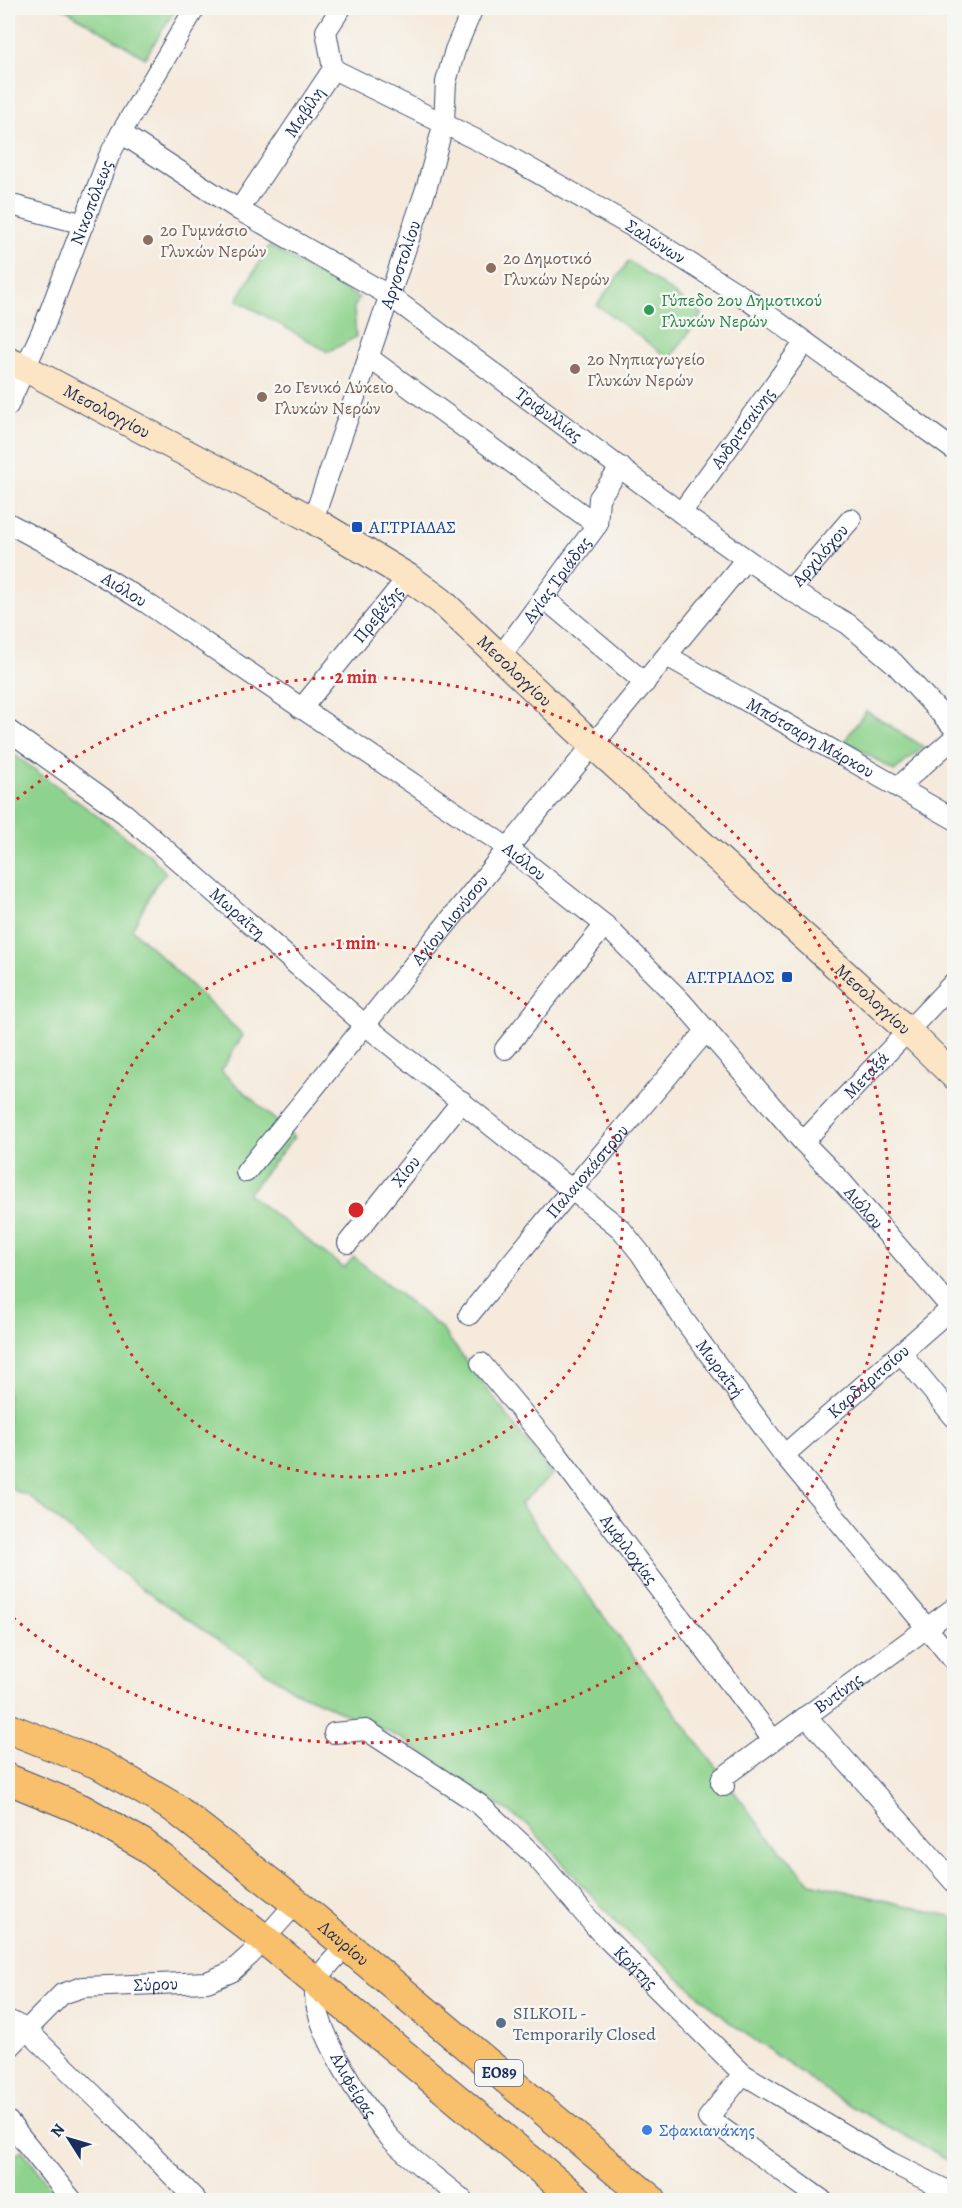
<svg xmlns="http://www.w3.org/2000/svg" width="962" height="2208" font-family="Alegreya,serif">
<rect width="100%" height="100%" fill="#f6f6f2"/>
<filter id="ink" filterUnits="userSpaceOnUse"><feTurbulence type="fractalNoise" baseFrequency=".0167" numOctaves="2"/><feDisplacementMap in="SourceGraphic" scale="12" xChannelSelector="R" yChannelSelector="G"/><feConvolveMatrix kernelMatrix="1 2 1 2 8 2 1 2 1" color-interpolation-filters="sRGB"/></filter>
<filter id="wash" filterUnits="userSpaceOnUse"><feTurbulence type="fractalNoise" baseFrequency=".008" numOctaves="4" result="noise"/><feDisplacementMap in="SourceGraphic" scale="24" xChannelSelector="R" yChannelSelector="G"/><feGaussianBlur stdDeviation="1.35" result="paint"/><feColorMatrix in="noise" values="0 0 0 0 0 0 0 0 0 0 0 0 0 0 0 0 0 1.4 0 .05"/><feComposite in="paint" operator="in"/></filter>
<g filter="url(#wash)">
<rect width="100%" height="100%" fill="#f5eadc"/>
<!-- green -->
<path fill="#8ed38d" stroke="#548176" stroke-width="1.5" d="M 63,8 L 176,8 L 145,58 Z
M 269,246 L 359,298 L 354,308 L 356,337 L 328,352 L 237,300 Z
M 629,261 L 702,314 L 670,359 L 597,305 Z
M 866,711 L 924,747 L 894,771 L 845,740 Z
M 8,750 L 150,855 L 166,873 L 156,884 L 132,929 L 243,1035 L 221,1071 L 294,1137 L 248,1194 L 344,1268 L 354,1257 L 441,1328 L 552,1475 L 520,1504 L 765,1833 L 811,1883 L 950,1916 L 954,1921 L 954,2163 L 839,2099 L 729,2022 L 617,1923 L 529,1826 L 399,1737 L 293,1690 L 136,1585 L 29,1496 L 8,1488 Z
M 22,2150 L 60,2200 L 8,2200 L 8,2160 Z"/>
</g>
<g filter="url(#ink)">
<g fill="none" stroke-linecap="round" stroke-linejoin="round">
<!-- street casing -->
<g stroke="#3c4b71" stroke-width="22">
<g id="street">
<path id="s1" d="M 333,69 L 501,152 L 631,226 L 745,298 L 954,450"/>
<path id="s2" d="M 121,133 L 239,210 L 390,296 L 681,513 L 790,590 L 848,624 L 894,663 L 954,728"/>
<path d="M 8,204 L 84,224"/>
<path id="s3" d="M 239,210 L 333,69 L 326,31 L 341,8"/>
<path d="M 368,357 L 597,525"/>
<path id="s4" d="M 8,406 L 45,324 L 109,156 L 121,133 L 195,8"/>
<path id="s5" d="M 681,513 L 805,342"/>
<path id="s6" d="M 313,520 L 427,186 L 444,122 L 446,82 L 455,50 L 473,8"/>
<path id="s7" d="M 8,523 L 73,558 L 145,602 L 508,848 L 605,925 L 680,1000 L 803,1142 L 842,1182 L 952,1309"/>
<path id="s8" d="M 790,590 L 851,519"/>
<path d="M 544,598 L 645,683"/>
<path id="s9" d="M 667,656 L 954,819"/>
<path id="s10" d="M 500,657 L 597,525 L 599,498 L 621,467"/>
<path id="s11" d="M 301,709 L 408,577"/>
<path id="s12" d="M 8,730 L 125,814 L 365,1025 L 621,1229 L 641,1254 L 684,1320 L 784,1455 L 954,1661"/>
<path d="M 898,787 L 954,738"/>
<path d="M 505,1049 L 605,925"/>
<path id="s13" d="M 803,1142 L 954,982"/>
<path id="s14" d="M 246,1172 L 508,848 L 746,559"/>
<path id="s15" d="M 348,1243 L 462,1101"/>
<path id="s16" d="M 469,1315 L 556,1208 L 707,1030"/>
<path d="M 901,1353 L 954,1417"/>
<path id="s17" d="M 481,1363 L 557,1454 L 773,1740"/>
<path id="s18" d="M 784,1455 L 954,1306"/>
<path d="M 806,1716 L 954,1882"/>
<path id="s19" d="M 334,1733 L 366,1730 L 479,1804 L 537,1858 L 599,1931 L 743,2074 L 890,2162 L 954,2194"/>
<path id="s20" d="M 724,1786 L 721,1782 L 722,1778 L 954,1608"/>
<path id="s21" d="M 347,1945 C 339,1954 319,1973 316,1984 C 306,2018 367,2112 390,2138 C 409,2159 441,2181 463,2200"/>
<path d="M 8,2020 L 26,2029 L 112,2113 L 196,2200"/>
<path id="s22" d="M 8,2049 L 62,1994 L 83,1987 L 207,1982 L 231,1972 L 250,1955 L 296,1903"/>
<path d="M 743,2074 L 708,2118 L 822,2200"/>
<path d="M 8,2121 L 72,2200"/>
</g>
</g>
<!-- secondary casing -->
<g stroke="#3c4b71" stroke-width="29">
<g id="secondary">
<path id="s23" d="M 8,361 L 25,368 L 313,520 L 408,577 L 441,601 L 594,746 L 908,1031 L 954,1076"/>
</g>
</g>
<!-- primary casing -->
<g stroke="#3c4b71" stroke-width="32">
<g id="primary">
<path id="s24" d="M 8,1728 L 101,1765 L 173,1807 L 296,1903 L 651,2200"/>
<path d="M 8,1779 L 81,1809 L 143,1844 L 264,1939 L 578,2200"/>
</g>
</g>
<!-- street -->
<use href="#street" stroke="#fff" stroke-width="20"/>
<!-- secondary -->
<use href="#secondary" stroke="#fce5c4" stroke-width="27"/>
<!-- primary -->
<use href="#primary" stroke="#f8bf6c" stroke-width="30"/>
</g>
</g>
<!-- distance rings -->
<g fill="none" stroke="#d62828" stroke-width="3" stroke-dasharray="3 6">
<circle cx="356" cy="1210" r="267"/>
<path d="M10 805A533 533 0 1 1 10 1615"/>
</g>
<!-- markers -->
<g fill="#8d6e63" stroke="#f6f6f2" stroke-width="2">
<circle cx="148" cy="240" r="6"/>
<circle cx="491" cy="268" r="6"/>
<circle cx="575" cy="369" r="6"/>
<circle cx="262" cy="397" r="6"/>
</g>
<circle fill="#2e9e5b" stroke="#f6f6f2" stroke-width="2" cx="649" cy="310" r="6"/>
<g fill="#1a4fb4" stroke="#f6f6f2" stroke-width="2">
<rect x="351" y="521" width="12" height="12" rx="3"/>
<rect x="781" y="971" width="12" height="12" rx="3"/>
</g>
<circle fill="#5c6f8a" stroke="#f6f6f2" stroke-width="2" cx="501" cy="2023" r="6"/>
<circle fill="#3f7fe0" stroke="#f6f6f2" stroke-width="2" cx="647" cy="2130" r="6"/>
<g text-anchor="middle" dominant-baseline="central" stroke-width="5" stroke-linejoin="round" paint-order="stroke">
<!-- shield labels -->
<rect fill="#f6f6f2" stroke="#5d6b8a" stroke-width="1.5" x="475" y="2060" width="48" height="26" rx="4.5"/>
<g font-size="16" font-weight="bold" fill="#1b2f5e">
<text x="499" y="2073">ΕΟ89</text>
</g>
<!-- street labels -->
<g font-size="18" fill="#1b2f5e" stroke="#f6f6f2">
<text stroke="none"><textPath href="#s3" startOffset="118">Μαβίλη</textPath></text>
<text stroke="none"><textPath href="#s4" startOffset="220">Νικοπόλεως</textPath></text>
<text stroke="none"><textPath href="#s1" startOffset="366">Σαλώνων</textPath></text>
<text stroke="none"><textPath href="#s6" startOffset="270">Αργοστολίου</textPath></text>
<text stroke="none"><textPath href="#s23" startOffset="111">Μεσολογγίου</textPath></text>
<text stroke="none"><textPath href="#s2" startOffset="513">Τριφυλλίας</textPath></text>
<text stroke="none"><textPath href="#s5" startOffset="105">Ανδριτσαίνης</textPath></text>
<text stroke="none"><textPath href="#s8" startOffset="46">Αρχιλόχου</textPath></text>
<text stroke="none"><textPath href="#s10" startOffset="96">Αγίας Τριάδας</textPath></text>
<text stroke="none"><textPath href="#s7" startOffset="134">Αιόλου</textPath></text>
<text stroke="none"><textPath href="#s11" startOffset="122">Πρεβέζης</textPath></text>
<text stroke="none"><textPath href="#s23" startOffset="597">Μεσολογγίου</textPath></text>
<text stroke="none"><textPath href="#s9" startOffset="165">Μπότσαρη Μάρκου</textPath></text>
<text stroke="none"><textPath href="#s7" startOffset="618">Αιόλου</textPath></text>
<text stroke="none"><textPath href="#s12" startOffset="294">Μωραΐτη</textPath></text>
<text stroke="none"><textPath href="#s14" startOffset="324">Αγίου Διονύσου</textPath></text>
<text stroke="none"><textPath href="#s23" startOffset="1083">Μεσολογγίου</textPath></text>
<text stroke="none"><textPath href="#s13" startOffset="92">Μεταξά</textPath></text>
<text stroke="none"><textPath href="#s15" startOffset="92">Χίου</textPath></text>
<text stroke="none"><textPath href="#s16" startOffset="186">Παλαιοκάστρου</textPath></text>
<text stroke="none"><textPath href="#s7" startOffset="1104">Αιόλου</textPath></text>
<text stroke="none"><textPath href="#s12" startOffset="962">Μωραΐτή</textPath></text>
<text stroke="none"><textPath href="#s18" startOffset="112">Καρδαριτσίου</textPath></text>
<text stroke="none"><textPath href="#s17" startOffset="238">Αμφιλοχίας</textPath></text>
<text stroke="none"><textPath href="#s20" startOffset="153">Βυτίνης</textPath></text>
<text stroke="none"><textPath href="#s24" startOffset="402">Λαυρίου</textPath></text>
<text stroke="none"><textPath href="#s19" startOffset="394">Κρήτης</textPath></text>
<text stroke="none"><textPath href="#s22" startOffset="172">Σύρου</textPath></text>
<text stroke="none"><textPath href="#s21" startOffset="160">Αλιφείρας</textPath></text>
</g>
<!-- education labels -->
<g font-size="18" fill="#785e54" stroke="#f6f6f2" text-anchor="start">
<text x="160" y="230">2ο Γυμνάσιο<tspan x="160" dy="21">Γλυκών Νερών</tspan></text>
<text x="503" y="258">2ο Δημοτικό<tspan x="503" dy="21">Γλυκών Νερών</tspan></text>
<text x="587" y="359">2ο Νηπιαγωγείο<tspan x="587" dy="21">Γλυκών Νερών</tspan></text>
<text x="274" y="387">2ο Γενικό Λύκειο<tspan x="274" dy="21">Γλυκών Νερών</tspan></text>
</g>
<!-- leisure labels -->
<g font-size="18" fill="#27864d" stroke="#f6f6f2" text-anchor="start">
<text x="661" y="300">Γύπεδο 2ου Δημοτικού<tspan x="661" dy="21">Γλυκών Νερών</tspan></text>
</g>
<!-- transit labels -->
<g font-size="18" fill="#164399" stroke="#f6f6f2" text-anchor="start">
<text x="369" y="527">ΑΓ.ΤΡΙΑΔΑΣ</text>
<text x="775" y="977" text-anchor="end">ΑΓ.ΤΡΙΑΔΟΣ</text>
</g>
<!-- service labels -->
<g font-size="18" fill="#4e5e75" stroke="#f6f6f2" text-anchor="start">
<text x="513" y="2013">SILKOIL -<tspan x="513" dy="21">Temporarily Closed</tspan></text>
</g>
<!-- shop labels -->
<g font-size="18" fill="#366cbe" stroke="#f6f6f2" text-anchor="start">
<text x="659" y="2130">Σφακιανάκης</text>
</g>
</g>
<circle cx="356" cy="1210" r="9" fill="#d62828" stroke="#f6f6f2" stroke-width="3"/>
<g font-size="18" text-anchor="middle" font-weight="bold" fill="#d62828" stroke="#f6f6f2" stroke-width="5" stroke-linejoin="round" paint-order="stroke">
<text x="356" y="683">2 min</text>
<text x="356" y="949">1 min</text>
</g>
<!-- margin -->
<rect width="962" height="2208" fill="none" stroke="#f6f6f2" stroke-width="30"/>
<!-- north arrow -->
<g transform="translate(69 2139) rotate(307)" stroke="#f6f6f2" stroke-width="4.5" paint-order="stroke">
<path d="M0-4.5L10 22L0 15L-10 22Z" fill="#1b2f5e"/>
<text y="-9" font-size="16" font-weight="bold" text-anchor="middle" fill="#1b2f5e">N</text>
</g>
</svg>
